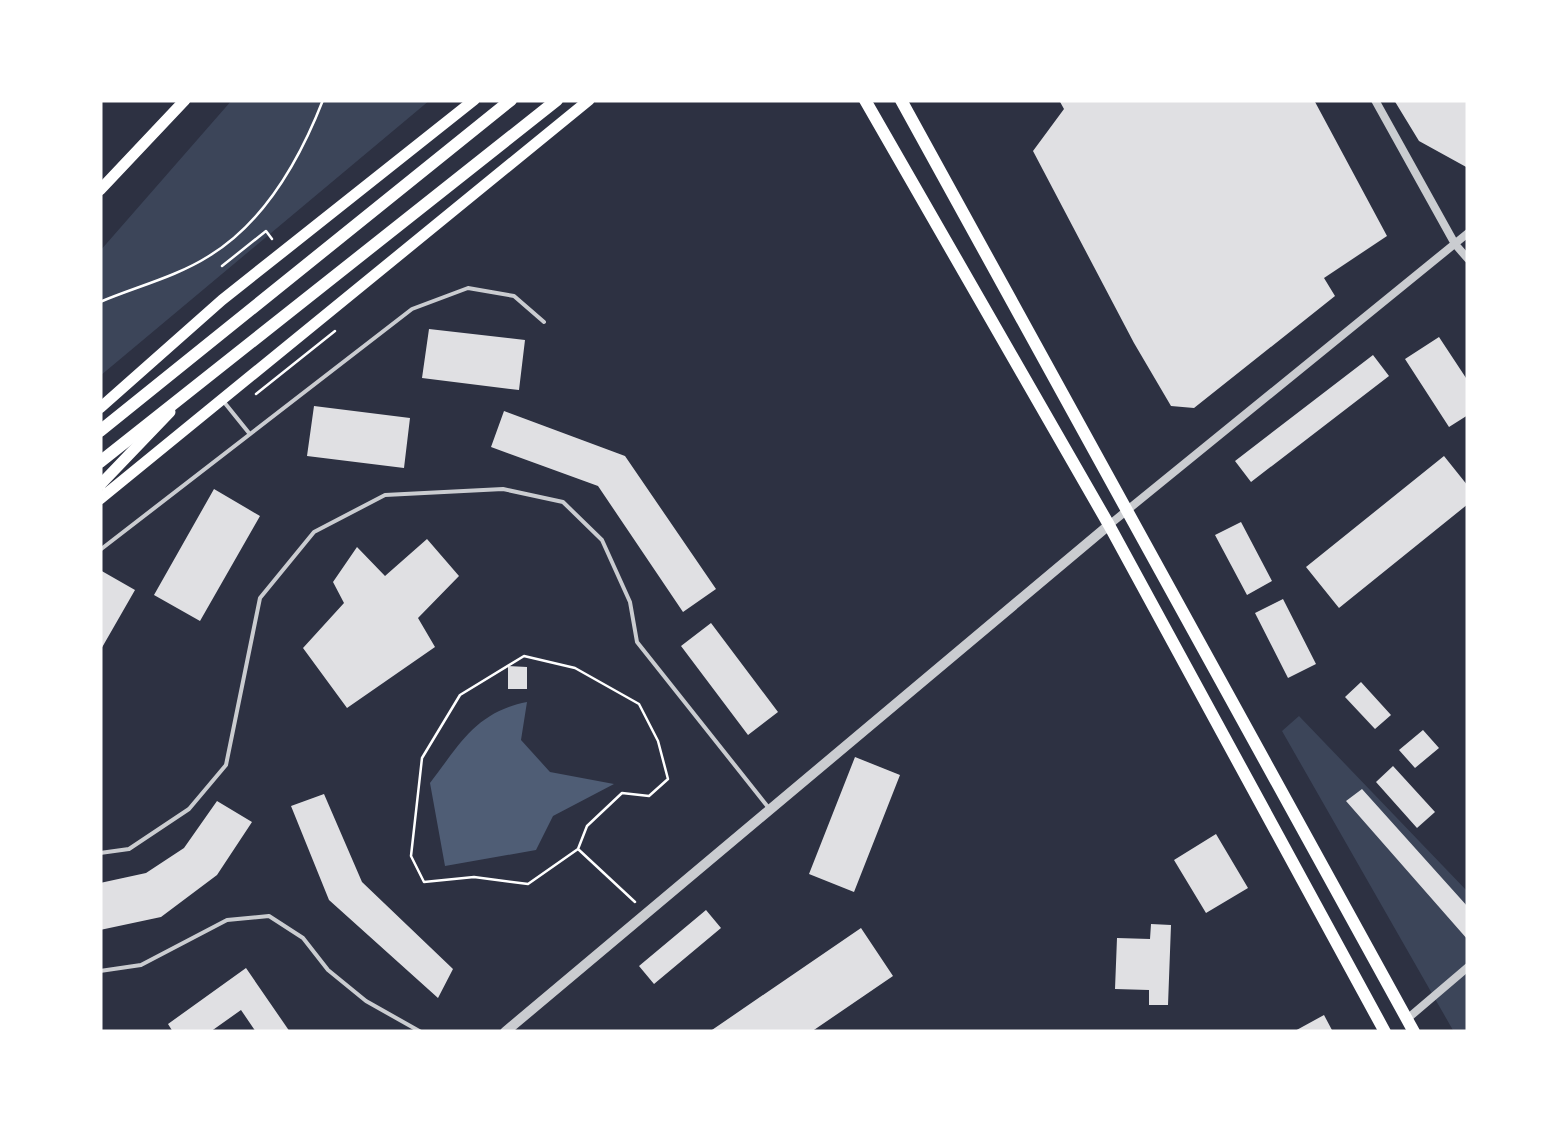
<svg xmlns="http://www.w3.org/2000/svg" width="1568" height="1132" font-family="Cabin,sans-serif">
<rect width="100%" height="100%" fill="#2d3142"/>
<!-- green -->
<path fill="#3c4559" d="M 232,100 L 430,100 L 100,376 L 100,251 Z
M 1299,716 L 1468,892 L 1468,1032 L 1454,1032 L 1282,731 Z"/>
<!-- water -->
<path fill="#4f5d75" d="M 527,702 L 521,740 L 550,772 L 614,784 L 553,816 L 536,850 L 445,866 L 430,783 C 460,744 476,712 527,702 Z"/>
<!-- building -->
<path fill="#e0e0e3" d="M 1059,100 L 1314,100 L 1387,236 L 1324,278 L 1335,296 L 1194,408 L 1171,406 L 1134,343 L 1033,151 L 1064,109 Z
M 1394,100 L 1468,100 L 1468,168 L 1419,141 Z
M 429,329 L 525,340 L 519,390 L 422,378 Z
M 1439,337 L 1468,381 L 1468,415 L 1449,427 L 1405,359 Z
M 1373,355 L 1389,376 L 1251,482 L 1235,461 Z
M 314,406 L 410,418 L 404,468 L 307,456 Z
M 504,411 L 625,456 L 716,589 L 683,612 L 598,486 L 491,447 Z
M 1444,456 L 1468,486 L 1468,504 L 1339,608 L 1306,567 Z
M 214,489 L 260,516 L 200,621 L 154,595 Z
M 1241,522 L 1272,581 L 1247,595 L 1215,535 Z
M 427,539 L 459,576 L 418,618 L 435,647 L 347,708 L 303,648 L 344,603 L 333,582 L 357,547 L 385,576 Z
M 100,570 L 135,590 L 100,651 Z
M 1283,599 L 1316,664 L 1288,678 L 1255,613 Z
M 711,623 L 778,712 L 748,735 L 681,646 Z
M 508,666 L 527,667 L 527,689 L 508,689 Z
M 1361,682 L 1391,715 L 1375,729 L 1345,697 Z
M 1423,730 L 1439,748 L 1415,768 L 1399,750 Z
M 855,757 L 900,775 L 854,892 L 809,874 Z
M 1393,766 L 1435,812 L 1417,828 L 1376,782 Z
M 1362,789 L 1468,907 L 1468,940 L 1346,801 Z
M 324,794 L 362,882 L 453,969 L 438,998 L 329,900 L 291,806 Z
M 217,801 L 252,822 L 217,875 L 161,917 L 100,930 L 100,883 L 146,873 L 184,848 Z
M 1216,834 L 1248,888 L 1206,913 L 1174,860 Z
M 706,910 L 721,928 L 654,984 L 639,966 Z
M 1151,924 L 1171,925 L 1168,1005 L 1149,1005 L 1149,990 L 1115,989 L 1117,938 L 1150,939 Z
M 861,928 L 893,976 L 811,1032 L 709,1032 Z
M 246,968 L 290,1032 L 256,1032 L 241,1010 L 210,1032 L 173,1032 L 168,1024 Z
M 1324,1015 L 1333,1032 L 1293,1032 Z"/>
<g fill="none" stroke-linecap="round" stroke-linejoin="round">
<!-- path -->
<path stroke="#fff" stroke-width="2.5" d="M 222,266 L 266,231 L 272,239
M 100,302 C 135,287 176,277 209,256 C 265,222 300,159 323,100
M 256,394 L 335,331
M 578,849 L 587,826 L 622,793 L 649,796 L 668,779 L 658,741 L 639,704 L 575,668 L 524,656 L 460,695 L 422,758 L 411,856 L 424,882 L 474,877 L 528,884 L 578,849 L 635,902"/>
<!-- service -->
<path stroke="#caccd0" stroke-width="4" d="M 224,402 L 249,433
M 100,550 L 412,309 L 468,288 L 514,296 L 544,322
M 100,853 L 129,849 L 189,809 L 226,765 L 260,598 L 314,532 L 385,495 L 503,489 L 563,502 L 602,540 L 630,602 L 637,642 L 768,807
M 100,971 L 141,965 L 227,920 L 269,916 L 303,938 L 328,970 L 366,1001 L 421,1032"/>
<!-- minor -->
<path stroke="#caccd0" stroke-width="8" d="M 1375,100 L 1455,244 L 1468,259
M 1109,525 L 1468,233
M 1407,1019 L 1468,967"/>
<!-- tertiary -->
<path stroke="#caccd0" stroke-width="10" d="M 505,1032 L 1109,525"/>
<!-- secondary -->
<path stroke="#fff" stroke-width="11" d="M 100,190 L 185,100
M 100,408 L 222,300 L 474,100
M 100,485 L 170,412
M 100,499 L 589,100"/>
<!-- primary -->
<path stroke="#fff" stroke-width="12" d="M 865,100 L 1109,525 L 1385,1032
M 901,100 L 1414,1032"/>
<!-- trunk -->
<path stroke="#fff" stroke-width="12" d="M 100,431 L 511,100
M 100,462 L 557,100"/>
</g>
<!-- border -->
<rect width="1568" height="1132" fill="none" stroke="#ffffff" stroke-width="205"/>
</svg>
